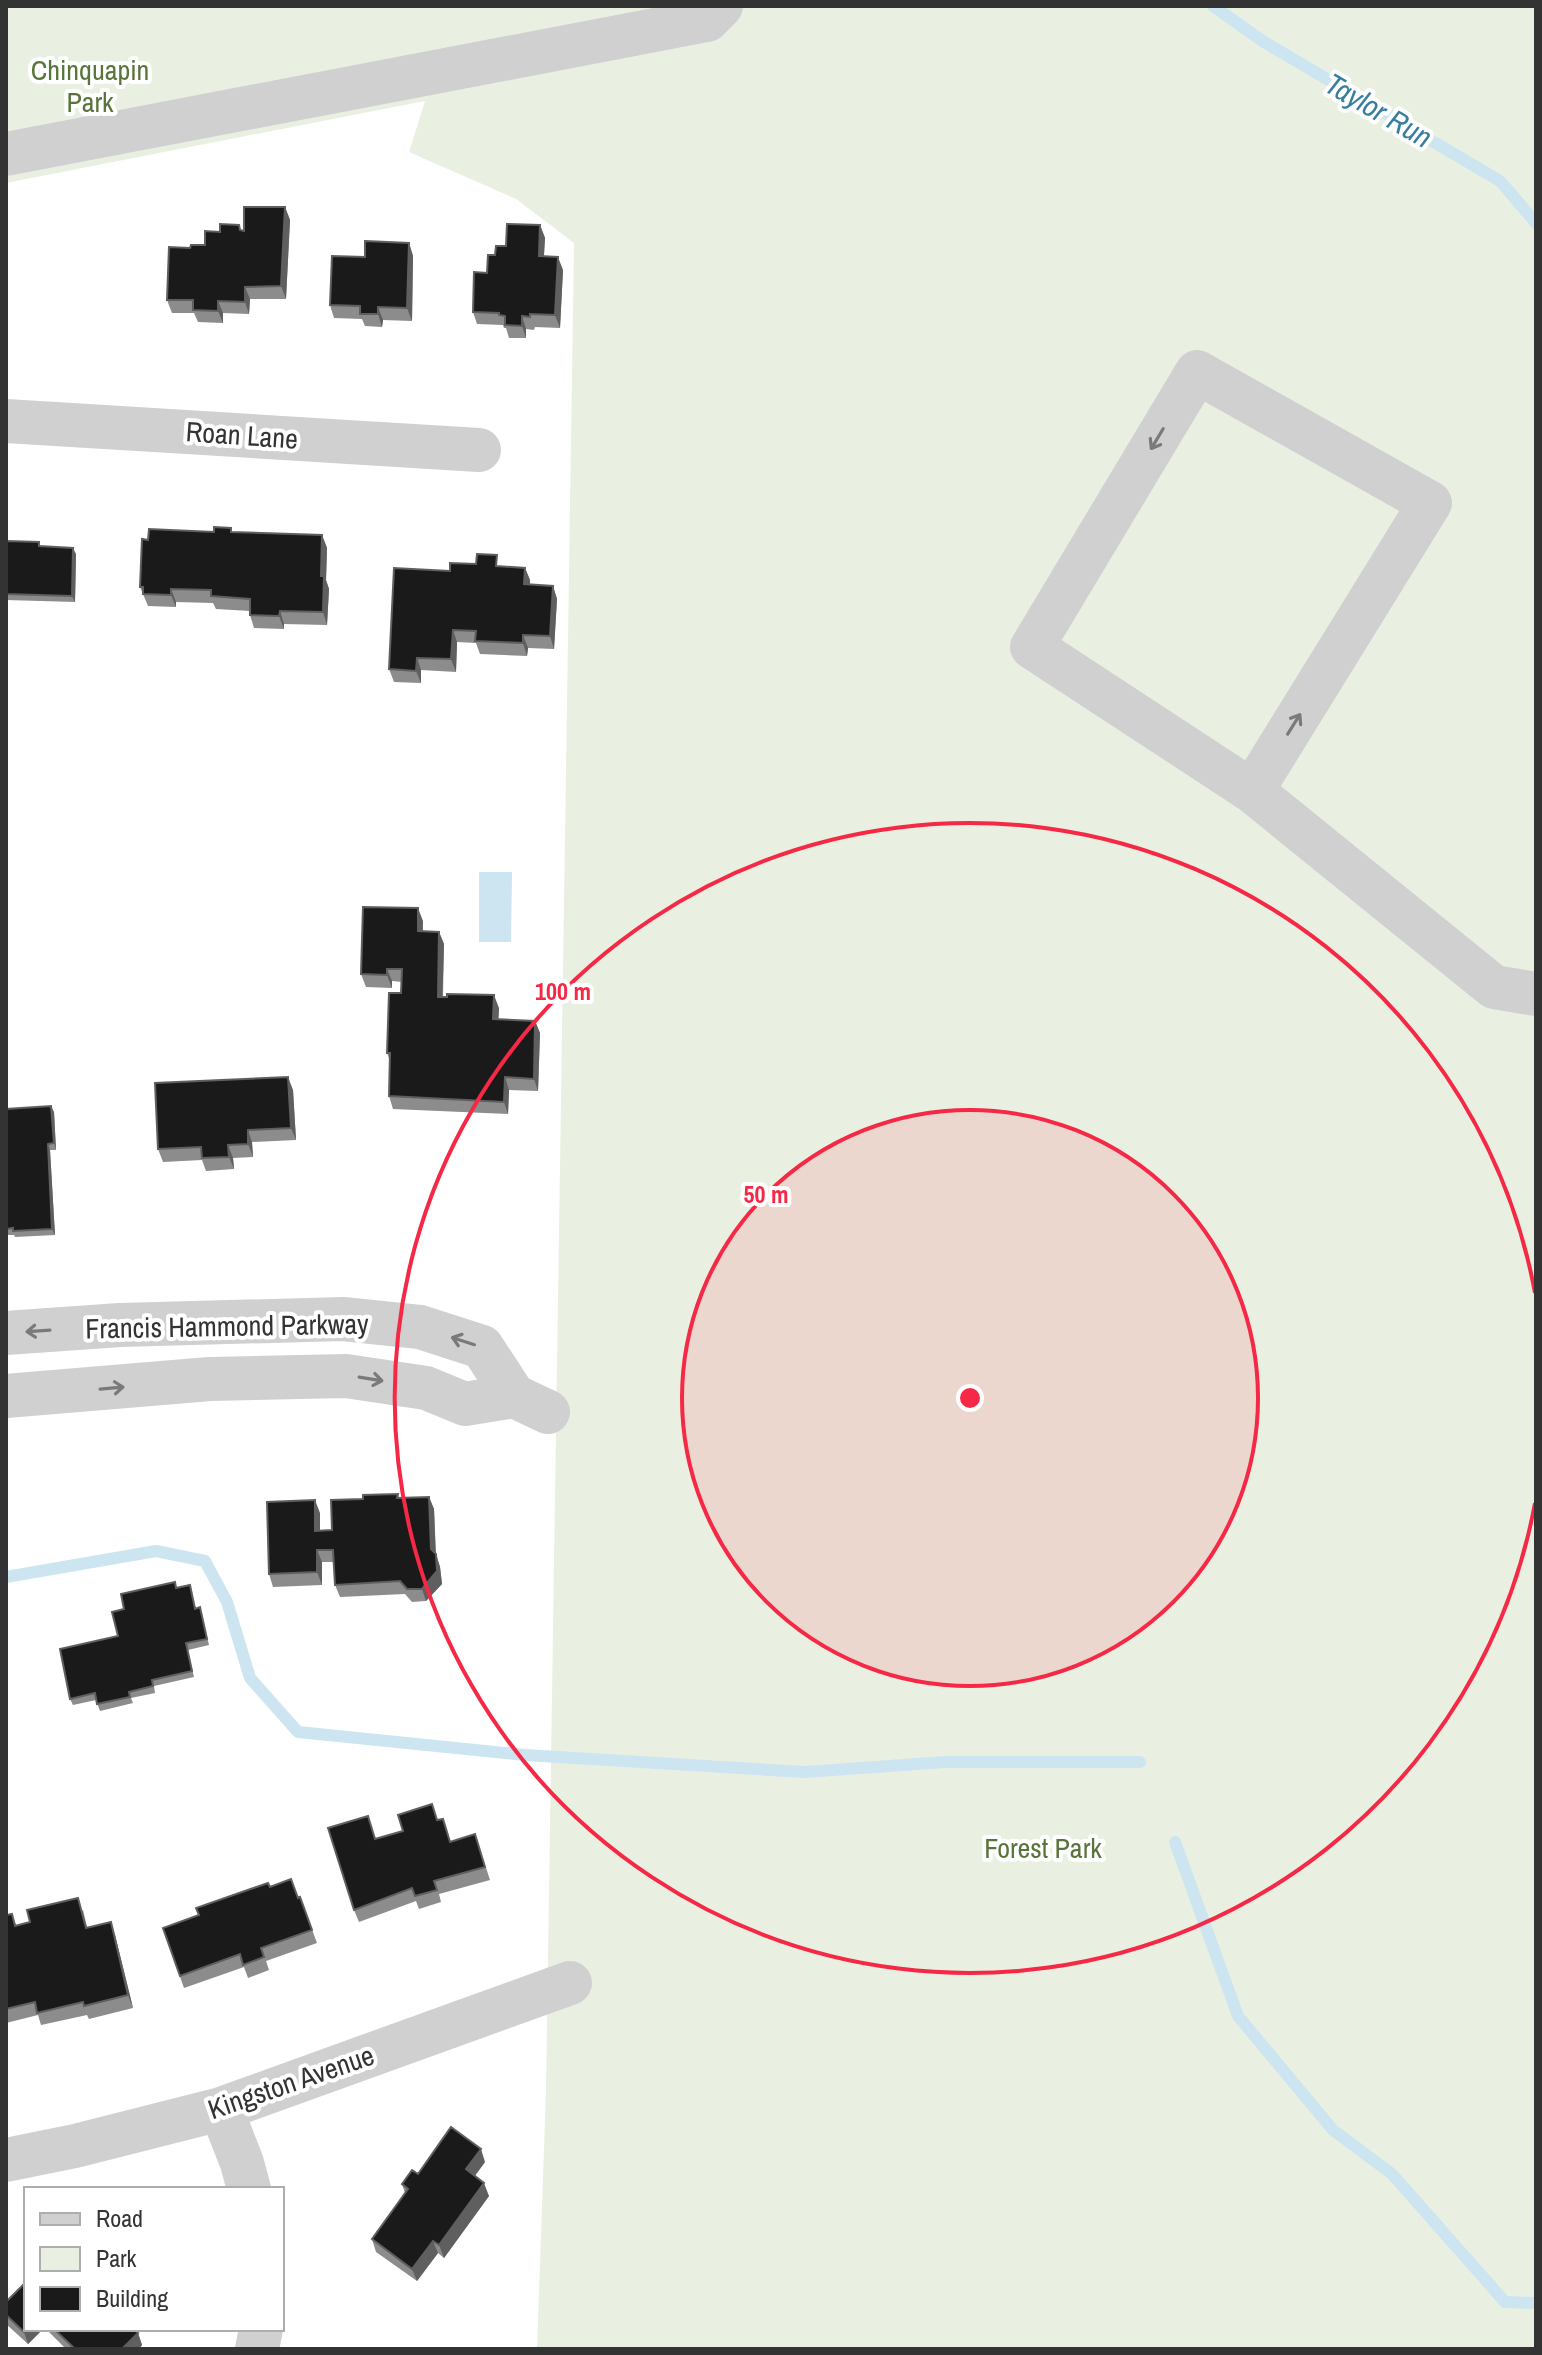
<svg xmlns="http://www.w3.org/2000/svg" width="1542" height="2355" font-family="'Archivo Narrow',sans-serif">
<rect width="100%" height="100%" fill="#fff"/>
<!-- green -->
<path fill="#eaf0e1" d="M 6,6 L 1536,6 L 1536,2349 L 537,2349 L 546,2091 L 574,243 L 516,199 L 409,152 L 425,101 L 6,183 Z"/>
<!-- water -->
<path fill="#cce5f1" d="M 479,872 L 512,872 L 511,942 L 479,942 Z"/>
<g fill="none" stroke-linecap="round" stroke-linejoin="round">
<!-- stream -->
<path stroke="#cce5f1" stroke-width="12" d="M 1213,6 L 1264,42 L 1500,181 L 1536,223
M 6,1577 L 156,1551 L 205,1561 L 227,1602 L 250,1678 L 298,1732 L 525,1755 L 805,1772 L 945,1762 L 1140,1762
M 1175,1842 L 1238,2016 L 1333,2130 L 1392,2174 L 1505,2302 L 1536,2303"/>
<!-- minor -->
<path stroke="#d0d0d0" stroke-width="44" d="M 6,154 L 707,20 L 721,6
M 6,421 L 479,450
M 1252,791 L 1430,503 L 1197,372 L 1032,647 L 1252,791 L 1494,987 L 1536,994
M 6,1333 L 120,1325 L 343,1319 L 420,1327 L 482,1347 L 514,1396 L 548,1412
M 6,1396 L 210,1379 L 346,1376 L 426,1388 L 465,1404 L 514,1396
M 221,2109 L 242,2163 L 249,2189
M 6,2160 L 75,2146 L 221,2109 L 570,1983
M 257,2349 L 261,2329"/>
</g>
<!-- wall -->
<path fill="#8c8c8c" d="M 285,207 L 290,220 L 286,299 L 250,299 L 249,314 L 223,313 L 223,323 L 198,322 L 194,313 L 172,313 L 167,300 L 190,248 L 205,245 L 220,232 L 244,231 Z
M 540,225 L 545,238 L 544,256 L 563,270 L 560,328 L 535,327 L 534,330 L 526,329 L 526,338 L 509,338 L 506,328 L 504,328 L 503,325 L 477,324 L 473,312 L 487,273 L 495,255 L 506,246 Z
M 409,243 L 413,256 L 412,321 L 383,320 L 382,327 L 365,326 L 362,319 L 334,318 L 330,305 L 365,257 Z
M 232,532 L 322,535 L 327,548 L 326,580 L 329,589 L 327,625 L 284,624 L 284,629 L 254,628 L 250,615 L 250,611 L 216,609 L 213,603 L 176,602 L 176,607 L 148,606 L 140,587 L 148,540 Z
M 6,541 L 39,542 L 41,547 L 76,554 L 75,602 L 6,600 Z
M 501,566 L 525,568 L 530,580 L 530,585 L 553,586 L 557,599 L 554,649 L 528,648 L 527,656 L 480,654 L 476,643 L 457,642 L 456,672 L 421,670 L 421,683 L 394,682 L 389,669 L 450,571 Z
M 423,921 L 423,931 L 439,932 L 444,944 L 443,997 L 499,1008 L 498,1019 L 535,1021 L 540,1033 L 538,1091 L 509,1090 L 508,1114 L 393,1109 L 389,1096 L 390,1061 L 387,1053 L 401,993 L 402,982 L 392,981 L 392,988 L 366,987 L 361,974 Z
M 293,1090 L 296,1140 L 252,1142 L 253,1157 L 233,1158 L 234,1169 L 206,1171 L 202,1160 L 163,1162 L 158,1149 Z
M 6,1109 L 54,1112 L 56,1150 L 50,1150 L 55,1235 L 15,1237 L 14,1235 L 6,1235 Z
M 398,1494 L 399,1498 L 429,1497 L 434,1509 L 436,1554 L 440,1567 L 442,1584 L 426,1601 L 412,1602 L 405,1594 L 340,1597 L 335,1585 L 334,1562 L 322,1562 L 322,1585 L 273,1587 L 269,1574 L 320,1513 L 320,1530 L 332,1530 L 363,1499 Z
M 190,1585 L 196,1609 L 200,1607 L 202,1614 L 209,1645 L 188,1650 L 194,1677 L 154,1686 L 155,1693 L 131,1698 L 133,1703 L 100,1711 L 96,1700 L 73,1705 L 70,1699 L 118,1636 L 176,1588 Z
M 438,1820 L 451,1842 L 475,1834 L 490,1880 L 439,1894 L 441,1902 L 419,1909 L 416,1901 L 359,1922 L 354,1910 L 376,1839 Z
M 270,1887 L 298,1898 L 300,1897 L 317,1943 L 266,1961 L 269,1970 L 248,1978 L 244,1967 L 184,1988 L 163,1928 L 199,1915 Z
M 83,1910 L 87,1927 L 115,1935 L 133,2008 L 89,2019 L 87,2015 L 41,2025 L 38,2015 L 6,2023 L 6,1915 L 12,1914 L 16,1925 Z
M 485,2162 L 475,2176 L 489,2196 L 444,2258 L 438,2253 L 417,2281 L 376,2252 L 372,2239 L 405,2193 L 402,2184 L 418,2174 Z
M 6,2302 L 26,2329 L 43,2329 L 28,2344 L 6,2324 Z
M 46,2329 L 134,2329 L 138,2333 L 142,2345 L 139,2349 L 66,2349 Z"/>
<!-- shaded-wall -->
<path fill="#5f5f5f" d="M 285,207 L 290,220 L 286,299 L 281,286 Z
M 540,225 L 545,238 L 543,269 L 539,256 Z
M 409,243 L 413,256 L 412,321 L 407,308 Z
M 558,257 L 563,270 L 560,328 L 555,315 Z
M 245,287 L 250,299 L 249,314 L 245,302 Z
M 218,301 L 223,313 L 223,323 L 218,311 Z
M 378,307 L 383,320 L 382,327 L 378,314 Z
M 522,316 L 526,329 L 526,338 L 522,326 Z
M 322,535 L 327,548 L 326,580 L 329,589 L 327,625 L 323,612 L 321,576 Z
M 73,548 L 76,554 L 75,602 L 72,596 Z
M 525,568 L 530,580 L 529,597 L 524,584 Z
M 553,586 L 557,599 L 554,649 L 550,636 Z
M 171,589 L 176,602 L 176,607 L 171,595 Z
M 280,611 L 284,624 L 284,629 L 279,616 Z
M 453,630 L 457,642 L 456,672 L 451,659 Z
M 523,635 L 528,648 L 527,656 L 523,643 Z
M 417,658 L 421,670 L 421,683 L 416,671 Z
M 418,908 L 423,921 L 422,944 L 418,931 Z
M 439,932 L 444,944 L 442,1009 L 438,997 Z
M 387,969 L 392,981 L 392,988 L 387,975 Z
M 494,995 L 499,1008 L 498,1032 L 493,1019 Z
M 535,1021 L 540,1033 L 538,1091 L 534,1079 Z
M 288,1077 L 293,1090 L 296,1140 L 291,1128 Z
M 505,1077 L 509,1090 L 508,1114 L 504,1102 Z
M 51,1106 L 54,1112 L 56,1150 L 54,1143 Z
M 248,1130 L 252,1142 L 253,1157 L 248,1144 Z
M 48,1144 L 50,1150 L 55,1235 L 52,1229 Z
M 228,1145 L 233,1158 L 234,1169 L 229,1157 Z
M 429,1497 L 434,1509 L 436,1562 L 431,1549 Z
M 315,1500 L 320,1513 L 320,1543 L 315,1531 Z
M 317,1550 L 322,1562 L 322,1585 L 317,1572 Z
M 436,1554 L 440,1567 L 442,1584 L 426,1601 L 422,1589 Z
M 111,1922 L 115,1935 L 133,2008 L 128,1995 Z
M 481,2149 L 485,2162 L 470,2182 L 466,2169 Z
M 484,2183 L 489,2196 L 444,2258 L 439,2245 Z
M 433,2241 L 438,2253 L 417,2281 L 412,2269 Z
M 26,2329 L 43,2329 L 28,2344 L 24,2332 Z
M 138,2333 L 142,2345 L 139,2349 L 122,2349 Z"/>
<!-- building -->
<path fill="#1a1a1a" stroke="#5f5f5f" stroke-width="2" d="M 244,207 L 285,207 L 281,286 L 245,287 L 245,302 L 218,301 L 218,311 L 193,310 L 193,300 L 167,300 L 169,247 L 190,248 L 191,245 L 205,245 L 205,231 L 220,232 L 220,224 L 239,225 L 240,230 L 244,231 Z
M 507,224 L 540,225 L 539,256 L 558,257 L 555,315 L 530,314 L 530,317 L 522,316 L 522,326 L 505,325 L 505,316 L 499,315 L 499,313 L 473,312 L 474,272 L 487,273 L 488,255 L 495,255 L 496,246 L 506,246 Z
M 365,241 L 409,243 L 407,308 L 378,307 L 378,314 L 360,314 L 360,306 L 330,305 L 332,256 L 365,257 Z
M 214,527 L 231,528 L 231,532 L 322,535 L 321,576 L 324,576 L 323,612 L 280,611 L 279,616 L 250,615 L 250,599 L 211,596 L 211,590 L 171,589 L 171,595 L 143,594 L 143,587 L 140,587 L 142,539 L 148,540 L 149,529 L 214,532 Z
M 6,541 L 39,542 L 39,546 L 73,548 L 72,596 L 6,594 Z
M 477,554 L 497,555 L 496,566 L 525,568 L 524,584 L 553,586 L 550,636 L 523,635 L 523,643 L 475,641 L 476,631 L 453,630 L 451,659 L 417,658 L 416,671 L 389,669 L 394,568 L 450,571 L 450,563 L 476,564 Z
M 363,907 L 418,908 L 418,931 L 439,932 L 438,997 L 447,997 L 447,994 L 494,995 L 493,1019 L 535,1021 L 534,1079 L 505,1077 L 504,1102 L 389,1096 L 390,1053 L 387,1053 L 389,993 L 401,993 L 402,969 L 387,969 L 387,975 L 361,974 Z
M 288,1077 L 291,1128 L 248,1130 L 248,1144 L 228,1145 L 229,1157 L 202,1158 L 201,1147 L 158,1149 L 155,1083 Z
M 51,1106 L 54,1143 L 48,1144 L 52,1229 L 13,1231 L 13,1228 L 6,1229 L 6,1109 Z
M 398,1494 L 397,1498 L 429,1497 L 431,1549 L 436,1554 L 437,1571 L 422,1589 L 407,1589 L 400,1581 L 335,1585 L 333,1550 L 317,1550 L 317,1572 L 269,1574 L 267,1502 L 315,1500 L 315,1531 L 332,1530 L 331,1500 L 363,1499 L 363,1495 Z
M 175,1582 L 176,1588 L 190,1585 L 195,1609 L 200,1607 L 207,1639 L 186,1643 L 192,1671 L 152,1680 L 153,1686 L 129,1692 L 130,1697 L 97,1704 L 95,1693 L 70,1699 L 60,1649 L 118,1636 L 112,1612 L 124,1609 L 121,1594 Z
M 432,1804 L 437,1820 L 443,1819 L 450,1842 L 475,1834 L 485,1867 L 434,1881 L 437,1890 L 415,1896 L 412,1888 L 354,1910 L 328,1828 L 368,1816 L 375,1839 L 403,1831 L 398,1815 Z
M 291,1879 L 298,1898 L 300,1897 L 312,1930 L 261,1948 L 264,1957 L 243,1965 L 240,1954 L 180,1976 L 163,1928 L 199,1915 L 196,1908 L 268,1883 L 270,1887 Z
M 78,1898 L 86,1928 L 111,1922 L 128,1995 L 84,2006 L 83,2002 L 37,2013 L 35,2002 L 6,2009 L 6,1915 L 12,1914 L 15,1926 L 30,1922 L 27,1910 Z
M 451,2127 L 481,2149 L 466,2169 L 484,2183 L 439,2245 L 433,2241 L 412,2269 L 372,2239 L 408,2189 L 402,2184 L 412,2170 L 418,2174 Z
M 26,2282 L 26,2329 L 24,2332 L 6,2315 L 6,2302 Z
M 54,2329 L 134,2329 L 138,2333 L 122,2349 L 75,2349 Z"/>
<!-- one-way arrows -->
<defs><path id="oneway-shaft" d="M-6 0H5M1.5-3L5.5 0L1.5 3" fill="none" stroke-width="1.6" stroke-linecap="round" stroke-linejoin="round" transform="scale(2)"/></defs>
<g stroke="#7a7a7a">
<use href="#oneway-shaft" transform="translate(1157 439) rotate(121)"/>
<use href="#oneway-shaft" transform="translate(1294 724) rotate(-58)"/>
<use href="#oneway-shaft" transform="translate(38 1331) rotate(176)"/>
<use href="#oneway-shaft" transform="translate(463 1341) rotate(-162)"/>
<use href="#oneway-shaft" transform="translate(371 1379) rotate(9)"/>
<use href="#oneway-shaft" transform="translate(112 1388) rotate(-5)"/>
</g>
<!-- distance rings -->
<circle cx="970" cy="1398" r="288" fill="#f52946" fill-opacity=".12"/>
<g fill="none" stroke="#f52946" stroke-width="4">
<circle cx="970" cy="1398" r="288"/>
<path d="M1535 1503A575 575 0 1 1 1535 1293"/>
</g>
<g text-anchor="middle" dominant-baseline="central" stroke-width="8" stroke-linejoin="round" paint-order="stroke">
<!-- park labels -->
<g font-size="28" fill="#59743a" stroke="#fff">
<text x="90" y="70">Chinquapin<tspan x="90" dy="32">Park</tspan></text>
<text x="1043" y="1848">Forest Park</text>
</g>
<!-- street labels -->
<g font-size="28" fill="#333" stroke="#fff">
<text transform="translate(242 435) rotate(4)">Roan Lane</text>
<text transform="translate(227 1326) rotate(-1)">Francis Hammond Parkway</text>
<text transform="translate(291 2082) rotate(-19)">Kingston Avenue</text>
</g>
<!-- water labels -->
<g font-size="30" font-style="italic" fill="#377d9f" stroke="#fff">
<text transform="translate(1379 110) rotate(30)">Taylor Run</text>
</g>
</g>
<circle cx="970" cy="1398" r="12" fill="#f52946" stroke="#fff" stroke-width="4"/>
<g font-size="24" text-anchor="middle" font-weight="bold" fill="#f52946" stroke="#fff" stroke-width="8" stroke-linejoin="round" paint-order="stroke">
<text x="563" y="1000">100 m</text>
<text x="766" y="1203">50 m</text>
</g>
<!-- border -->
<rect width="1542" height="2355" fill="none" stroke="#333333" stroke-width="16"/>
<!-- legend -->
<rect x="24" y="2187" width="260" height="144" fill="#ffffff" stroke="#adadad" stroke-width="2"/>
<rect x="40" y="2213" width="40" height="12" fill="#d0d0d0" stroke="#adadad" stroke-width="2"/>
<text x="96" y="2227" font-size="24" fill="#333333">Road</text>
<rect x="40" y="2247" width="40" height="24" fill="#eaf0e1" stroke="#adadad" stroke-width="2"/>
<text x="96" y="2267" font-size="24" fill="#333333">Park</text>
<rect x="40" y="2287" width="40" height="24" fill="#1a1a1a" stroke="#adadad" stroke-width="2"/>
<text x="96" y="2307" font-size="24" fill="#333333">Building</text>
</svg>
